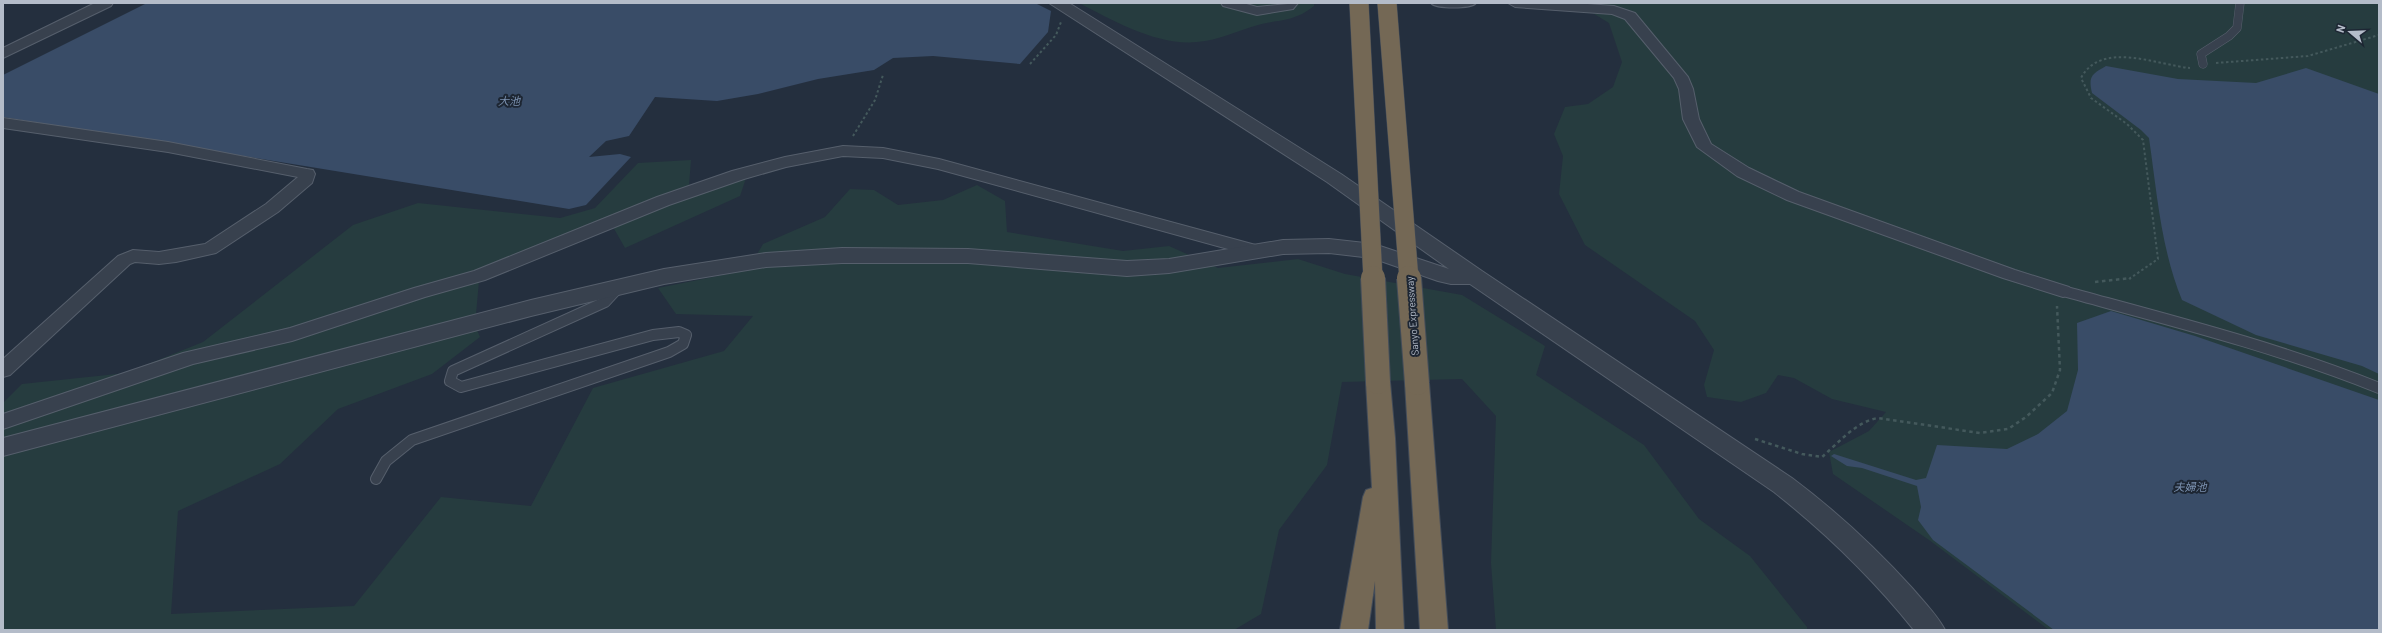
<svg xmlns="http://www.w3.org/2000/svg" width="2382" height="633" font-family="Barlow,'Noto Sans JP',sans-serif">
<rect width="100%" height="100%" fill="#242f3e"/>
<!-- green -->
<path fill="#263c3f" d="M 1079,3 L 1314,3 L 1314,6 C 1294,22 1281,19 1258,25 C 1240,30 1223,38 1205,41 C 1162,49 1116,22 1079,3 Z
M 1564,3 L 2379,3 L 2379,630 L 2049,630 L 1929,540 L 1833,474 L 1829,452 L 1869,431 L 1886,412 L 1832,399 L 1794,378 L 1778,375 L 1766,393 L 1741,402 L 1707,397 L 1704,385 L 1714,350 L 1695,321 L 1585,245 L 1559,194 L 1563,156 L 1554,134 L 1565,107 L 1588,104 L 1613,87 L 1622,62 L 1609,23 L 1591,12 Z
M 691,160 L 688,198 L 746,178 L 740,196 L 625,248 L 613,227 L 479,281 L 475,325 L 480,337 L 432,374 L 338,409 L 280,464 L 178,511 L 171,614 L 354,606 L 441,497 L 531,506 L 593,388 L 724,351 L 753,316 L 676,314 L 658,288 L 748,270 L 763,244 L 825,217 L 850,189 L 874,190 L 898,205 L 943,200 L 977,185 L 1005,201 L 1007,232 L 1123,251 L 1169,246 L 1218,268 L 1298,259 L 1345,274 L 1462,295 L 1545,346 L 1536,375 L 1644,445 L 1699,519 L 1750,556 L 1807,627 L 1807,630 L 1496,630 L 1491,563 L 1496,416 L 1462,379 L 1342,382 L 1327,465 L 1279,530 L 1261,614 L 1234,630 L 3,630 L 3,403 L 22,384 L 126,373 L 203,342 L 353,225 L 418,203 L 560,218 L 595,208 L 638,163 Z"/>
<!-- water -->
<path fill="#394c67" d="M 147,3 L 1035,3 L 1051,11 L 1048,32 L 1020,64 L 933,56 L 893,58 L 874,70 L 818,79 L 758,94 L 717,101 L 655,97 L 629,136 L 606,141 L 589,157 L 620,154 L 631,157 L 586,205 L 569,209 L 3,117 L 3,75 Z
M 2106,66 L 2178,79 L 2256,83 L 2306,68 L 2379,94 L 2379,374 L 2362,366 L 2256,335 L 2182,300 C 2161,249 2157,193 2149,138 L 2141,130 L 2092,93 C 2088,76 2092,74 2106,66 Z
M 2111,311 L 2195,336 L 2379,400 L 2379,630 L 2054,630 L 1933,540 L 1918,520 L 1921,507 L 1917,486 L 1862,468 L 1847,466 L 1831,456 L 1834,454 L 1916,480 L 1926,478 L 1937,445 L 2007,449 L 2038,434 L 2067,411 L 2078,370 L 2077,323 Z"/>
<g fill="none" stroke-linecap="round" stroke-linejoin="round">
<!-- service-far1 casing -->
<g stroke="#565f6c" stroke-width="9">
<path id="service-far1" d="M 2203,64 L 2201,54 L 2229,36 L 2237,28 L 2240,3"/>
</g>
<!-- service casing -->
<g stroke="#565f6c" stroke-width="12">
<path id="service" d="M 2063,291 C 2169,320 2277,347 2379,388
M 376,479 L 386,461 L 412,440 L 669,352 L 683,344 L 686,335 L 679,332 L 653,335 L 461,387 L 450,381 L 453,371 L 605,302 L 618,288"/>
</g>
<!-- minor casing -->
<g stroke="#565f6c" stroke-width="2">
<path id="minor" d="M 95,3 L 113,3 L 111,6 L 3,58 L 3,48 Z
M 1221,3 L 1243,3 L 1257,7 L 1298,3 L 1293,9 L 1257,15 L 1223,6 Z
M 1431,3 L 1476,3 C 1471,9 1436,9 1431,3 Z
M 1508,3 L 1574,3 L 1614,6 L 1635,13 L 1688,77 L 1693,89 L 1699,119 L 1711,144 L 1749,168 L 1799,192 L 2015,270 L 2069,287 L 2072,291 L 2069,295 L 2063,297 L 2003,278 L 1787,200 L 1737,176 L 1697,147 L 1683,119 L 1679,89 L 1674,78 L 1625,19 L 1612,14 L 1515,7 Z
M 3,118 L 168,142 L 307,169 L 313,170 L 315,174 L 312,183 L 278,212 L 216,253 L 176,262 L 159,264 L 135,262 L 130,264 L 10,375 L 3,377 L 3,359 L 118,256 L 133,250 L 159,252 L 205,244 L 266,204 L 298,177 L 168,152 L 3,128 Z
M 843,146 L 883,148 L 939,159 L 1263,247 L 1266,251 L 1263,255 L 1257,257 L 938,169 L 883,158 L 843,156 L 786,167 L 744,179 L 669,205 L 485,280 L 425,297 L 292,341 L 193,364 L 3,429 L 3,414 L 183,353 L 290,328 L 414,288 L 474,271 L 657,197 L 732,171 L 785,157 Z"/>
</g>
<!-- tertiary casing -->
<g stroke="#565f6c" stroke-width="2">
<path id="tertiary" d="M 1049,3 L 1069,3 L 1341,174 L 1482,271 L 1792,478 C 1836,511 1876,548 1913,589 C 1924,602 1937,615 1945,630 L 1914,630 C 1873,579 1826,533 1774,492 L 1470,284 L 1451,284 L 1438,281 L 1372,258 L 1329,253 L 1283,254 L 1169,273 L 1127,276 L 968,263 L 842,263 L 766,267 L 664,284 L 531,316 L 3,456 L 3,438 L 531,300 L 664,269 L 766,253 L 842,248 L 968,249 L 1127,261 L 1169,259 L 1283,240 L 1329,239 L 1374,244 L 1449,269 L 1327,182 Z"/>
</g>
<!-- motorway casing -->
<g stroke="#434c59" stroke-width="2">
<path id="motorway" d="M 1378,373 L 1386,376 L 1390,382 L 1395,438 L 1404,630 L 1376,630 L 1375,581 L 1368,630 L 1340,630 L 1363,497 L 1366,490 L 1372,488 L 1366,382 L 1370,376 Z
M 1417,374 L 1425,377 L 1429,383 L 1448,630 L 1420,630 L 1405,383 L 1409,377 Z"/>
</g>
<!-- path-far1 -->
<path stroke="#44595c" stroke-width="2" stroke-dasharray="2.5 2.5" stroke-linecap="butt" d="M 2216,63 L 2308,56 L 2379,35
M 1030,64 L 1056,35 L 1061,22
M 853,136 L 875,100 L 883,75
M 2129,279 L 2158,259 L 2143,140 L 2127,124 L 2091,98 L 2081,78 C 2101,40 2157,65 2190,68"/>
<!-- path -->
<path stroke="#44595c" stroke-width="2.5" stroke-dasharray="3.5 3.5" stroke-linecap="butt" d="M 2095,282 L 2131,278
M 1755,439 L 1802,454 L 1822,457 C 1838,443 1857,421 1878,418 L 1980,433 L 2008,429 L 2026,417 L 2052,393 L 2060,370 L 2057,306"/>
<!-- service-far1 -->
<use href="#service-far1" stroke="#38414e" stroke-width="8"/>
<!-- service -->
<use href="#service" stroke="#38414e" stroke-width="10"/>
<!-- minor -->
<use href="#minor" fill="#38414e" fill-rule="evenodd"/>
<!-- tertiary -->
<use href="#tertiary" fill="#38414e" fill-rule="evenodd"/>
<!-- motorway -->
<use href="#motorway" fill="#746855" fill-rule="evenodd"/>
<!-- motorway-bridge-far1 casing -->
<g stroke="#434c59" stroke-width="20" stroke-linecap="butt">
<path id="motorway-bridge-far1" d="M 1359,3 L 1373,279
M 1387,3 L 1409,279"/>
</g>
<!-- motorway-bridge casing -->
<g stroke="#434c59" stroke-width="26" stroke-linecap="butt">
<path id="motorway-bridge" d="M 1373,278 L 1378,382
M 1409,278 L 1417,383"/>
</g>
<!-- motorway-bridge-far1 -->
<use href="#motorway-bridge-far1" stroke="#746855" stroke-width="19"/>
<!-- motorway-bridge -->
<use href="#motorway-bridge" stroke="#746855" stroke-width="24"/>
</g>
<g text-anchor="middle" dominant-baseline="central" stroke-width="4" stroke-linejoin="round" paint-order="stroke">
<!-- street labels -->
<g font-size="10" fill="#b4bcc9" stroke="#1d2633">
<text transform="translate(1412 316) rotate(-94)">Sanyo Expressway</text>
</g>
<!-- water labels -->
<g font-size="11" font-style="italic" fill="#7c92b1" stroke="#1d2633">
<text x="509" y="100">大池</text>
<text x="2190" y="486">夫婦池</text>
</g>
</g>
<!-- border -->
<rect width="2382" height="633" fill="none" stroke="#b4bcc9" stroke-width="8"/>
<!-- north arrow -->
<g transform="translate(2350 32) rotate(289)" stroke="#1d2633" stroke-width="3" paint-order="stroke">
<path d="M0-3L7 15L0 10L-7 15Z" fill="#b4bcc9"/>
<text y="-6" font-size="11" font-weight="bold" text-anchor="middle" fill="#b4bcc9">N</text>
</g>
</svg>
